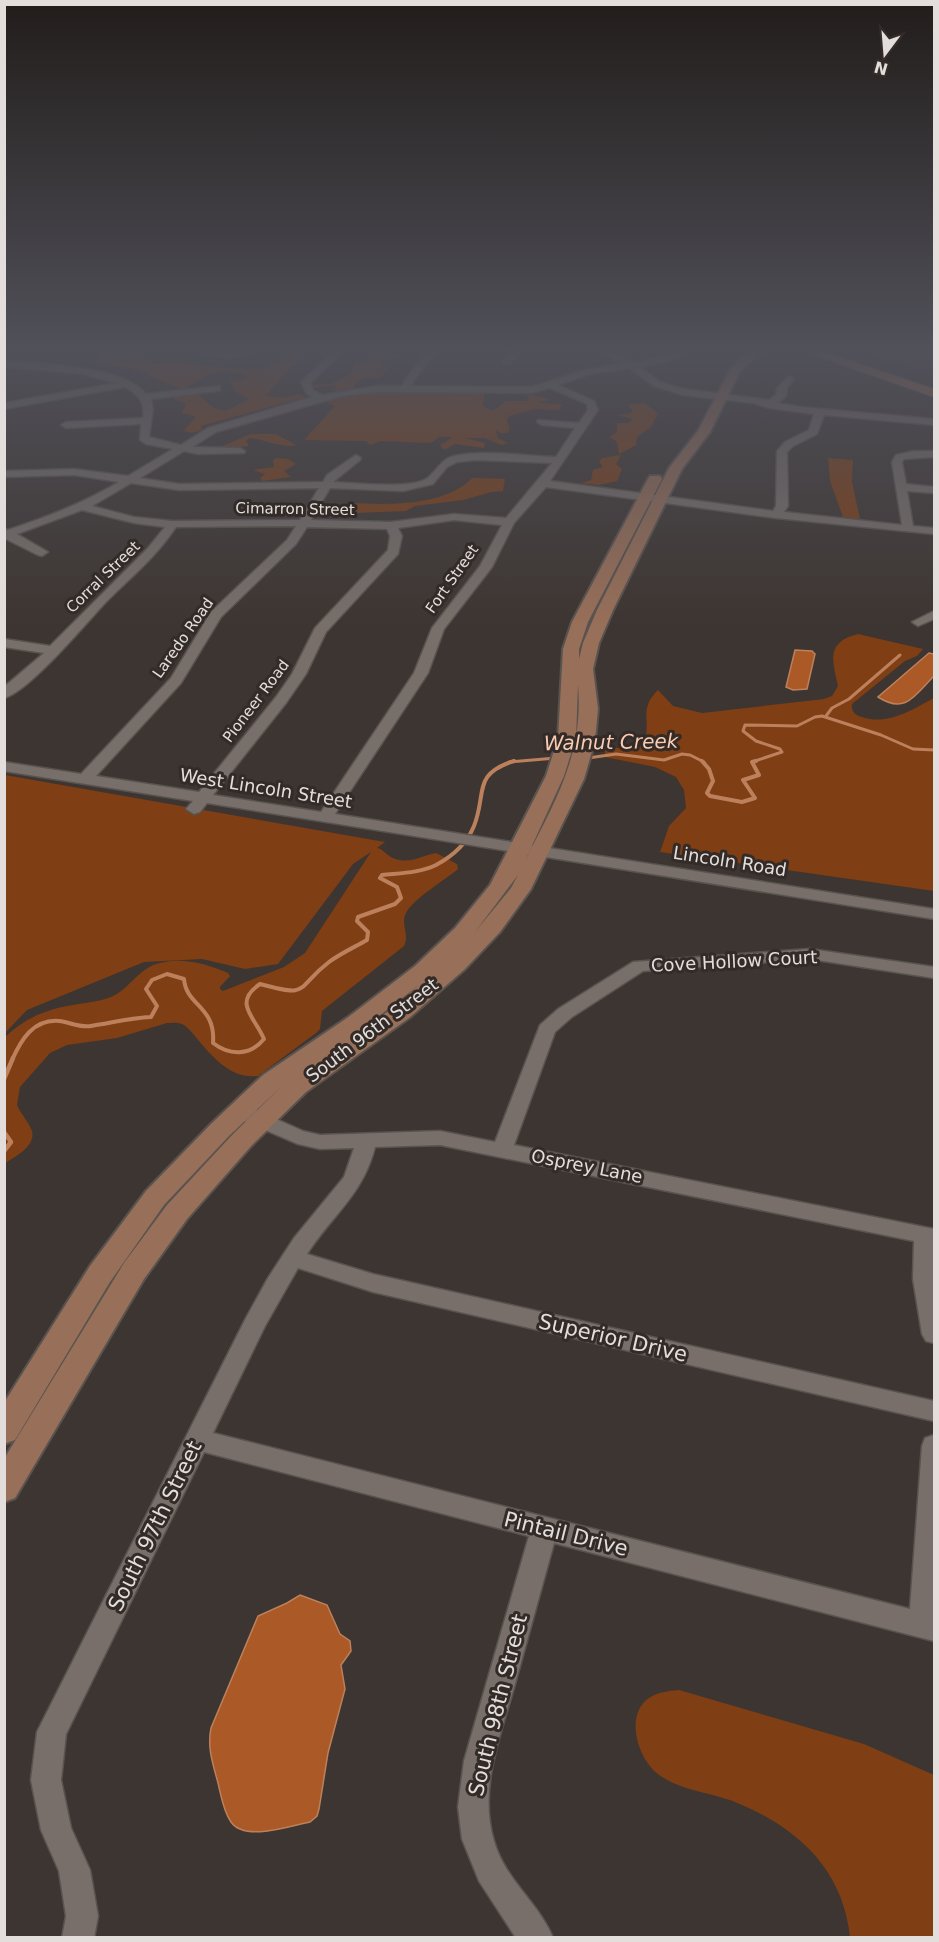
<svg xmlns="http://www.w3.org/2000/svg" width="939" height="1942" font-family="'DejaVu Sans',sans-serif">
<rect width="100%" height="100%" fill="#3d3531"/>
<!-- built -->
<path fill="#4a3c34" d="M 864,353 L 934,353 L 934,376 Z"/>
<!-- green -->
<path fill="#7f3e13" d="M 108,353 L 139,354 L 153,364 L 175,362 L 225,368 L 263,369 L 283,360 L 291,353 L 307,353 L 286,372 L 266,396 L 282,398 L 300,394 L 306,397 L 201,426 L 202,430 L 194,433 L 183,431 L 196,417 L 182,413 L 186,404 L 169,397 L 197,394 L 214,408 L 226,411 L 249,399 L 235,391 L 230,382 L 251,377 C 219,366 210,372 184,389 C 166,384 152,376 135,370 C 121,366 107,365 93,361 Z
M 399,353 L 402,356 C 395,361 384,357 378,363 L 390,368 L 380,378 L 365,378 L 356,382 L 354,389 L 335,391 L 336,385 L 315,388 L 314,385 L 331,384 L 350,375 L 355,363 L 369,362 L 364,358 L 369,355 Z
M 381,392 L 484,393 L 483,406 L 493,411 L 506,401 L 529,401 L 528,396 L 517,393 L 551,399 L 537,403 L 562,404 L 559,410 L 535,409 L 509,416 L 507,420 L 510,430 L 507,433 L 500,433 L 495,429 L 498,438 L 508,443 L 502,445 L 485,438 L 465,438 L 485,443 L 484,448 L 455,444 L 444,450 L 440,445 L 453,437 L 439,437 L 431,443 L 381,441 L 370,445 L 366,441 L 304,440 L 335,406 L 321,400 Z
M 644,403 L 658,413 L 651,427 L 637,437 L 636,445 L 619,454 L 617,442 L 610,437 L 617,432 L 617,423 L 629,423 L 632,419 L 619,415 L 631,413 L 632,410 L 628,405 Z
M 251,434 L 276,434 L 296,445 C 283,449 264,439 249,438 L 246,441 L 249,446 C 245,447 223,448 220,447 Z
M 621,455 L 616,464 L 622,469 L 617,481 L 599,485 L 581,483 L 591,480 L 593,470 L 603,467 L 599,462 L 602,458 Z
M 275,458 L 288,459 L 296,464 L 284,471 L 291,477 L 262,481 L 260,478 L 265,474 L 253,470 L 274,467 L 273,461 Z
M 828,458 L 853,460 L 852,482 L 860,519 L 843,517 L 830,481 Z
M 472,478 L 505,479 L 503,491 L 491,492 L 463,500 L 415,506 L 406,511 L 355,513 L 353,503 C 389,505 446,506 472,478 Z
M 858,634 L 923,649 L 917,656 L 905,661 L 852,704 C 851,712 855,715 862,717 C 888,726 913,709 934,698 L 934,891 L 660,852 L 669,826 L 686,808 L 684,790 L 676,777 L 655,767 L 605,757 L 605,750 L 608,748 L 631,748 L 643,745 C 653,724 637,710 658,690 L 673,706 L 702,713 L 824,699 L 832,696 L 838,686 C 832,660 826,642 858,634 Z
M 5,775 L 385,842 L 377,848 C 383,849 386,855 393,858 C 410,865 420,856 436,853 L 457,864 L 458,869 C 445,880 413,899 406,913 C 400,925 410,934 404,946 L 322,1011 L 320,1029 L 316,1033 L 258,1076 C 232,1079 214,1059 199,1041 C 194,1035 188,1027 182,1024 C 177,1022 172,1023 167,1023 L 117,1038 L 67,1045 L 50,1053 L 20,1087 L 17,1105 C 20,1113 29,1122 32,1131 C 36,1146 15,1157 5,1163 L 5,1037 C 27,1016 50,1008 79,1004 C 90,1002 101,1001 111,997 C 130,989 139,967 160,963 C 183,957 207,964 228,973 L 230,976 L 220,987 L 220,989 L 223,991 L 284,967 L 305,953 L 371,852 L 353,864 L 278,964 L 245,969 L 202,959 L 144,962 L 27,1010 L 5,1033 Z
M 679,1690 L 864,1744 L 934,1775 L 934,1937 L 850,1937 C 843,1869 797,1827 735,1802 C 710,1792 680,1791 658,1774 C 638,1759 624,1715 649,1698 C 658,1692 668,1691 679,1690 Z"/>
<!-- water -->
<path fill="#ab5926" stroke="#bc815c" stroke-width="1.5" d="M 795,650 L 812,651 L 815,654 L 807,689 L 793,690 L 786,687 Z
M 929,653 L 934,654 L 934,676 C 915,695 906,715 878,697 Z
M 300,1595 L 327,1605 L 340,1634 L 350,1641 L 351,1651 L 341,1665 L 345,1689 L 328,1753 L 319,1809 L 317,1816 L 310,1822 C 290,1826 245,1842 231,1822 C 223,1811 221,1795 218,1783 C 213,1764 207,1748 211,1728 L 258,1616 L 287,1603 Z"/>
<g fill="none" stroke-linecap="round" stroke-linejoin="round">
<!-- stream-far2 -->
<path stroke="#bc815c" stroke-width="3" d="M 826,716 L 832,708 L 849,699 L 900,655
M 588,758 L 616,754 L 664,760 L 682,754 L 690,755 L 704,762
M 509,762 L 556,758
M 752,762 L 782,752 L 780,749 L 756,741 L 743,731 L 745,725 L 797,726 L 815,717 L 822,716 L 881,735 L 913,749 L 934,750"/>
<!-- stream-far1 -->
<path stroke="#bc815c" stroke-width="4" d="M 702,761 L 709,769 L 713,781 L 707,793 L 710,796 L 742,802 L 755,798 L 743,780 L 759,775 L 752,762 L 756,761
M 12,1060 C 21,1040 33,1019 59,1021 C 69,1022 80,1028 91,1026 C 111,1023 130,1018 151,1017 L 157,1006 L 146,989 L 152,980 L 167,974 L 184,979 C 186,1006 216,1006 213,1043 C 230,1056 250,1056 264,1039 C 255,1017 232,1003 260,984 C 311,998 294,989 329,962 C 341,953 355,947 367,940 L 368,932 L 357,921 L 358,917 L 395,904 L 401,898 L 397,887 L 380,878 L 382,875 C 400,873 420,873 436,865 C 453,856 467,843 474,826 C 487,793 472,774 514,761"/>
<!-- stream -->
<path stroke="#bc815c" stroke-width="4.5" d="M 4,1079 L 13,1058
M 4,1132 L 11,1142 L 4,1151"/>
<!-- minor casing -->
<g stroke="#59534f" stroke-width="3">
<path id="minor" d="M 201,353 L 250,353 L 230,358 Z
M 331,353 L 341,353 L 311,383 L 313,390 L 322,395 L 377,386 L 402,386 L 406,378 L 427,353 L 436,353 L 413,381 L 412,386 L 531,387 L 585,370 L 621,364 L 604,353 L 615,353 L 632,363 L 675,353 L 688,353 L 667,362 L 640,367 L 660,382 L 684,389 L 769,400 L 776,395 L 777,388 L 789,376 L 794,379 L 787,388 L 786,396 L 778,403 L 800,407 L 934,419 L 934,425 L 824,415 L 817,434 L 793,446 L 787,452 L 788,506 L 784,512 L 902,525 L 892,462 L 896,455 L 914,451 L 934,451 L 934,457 L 904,459 L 902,462 L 906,484 L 934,487 L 934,493 L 907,491 L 913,526 L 934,528 L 934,534 L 776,518 L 546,487 L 514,523 L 492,567 L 444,629 L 428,673 L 335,814 L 934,909 L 934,919 L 207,803 L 200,812 L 194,814 L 186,809 L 193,801 L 4,771 L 4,762 L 81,774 L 171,678 L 211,612 L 287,540 L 296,526 L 176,527 C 157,556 130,578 106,602 C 86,623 29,692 4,698 L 4,687 L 44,653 L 4,647 L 4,639 L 50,646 L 148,548 L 165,527 L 134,523 L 82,510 L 17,534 L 48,552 L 42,556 L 38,555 L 4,538 L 4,529 L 8,530 C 47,517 84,503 119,482 L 74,475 L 4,477 L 4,471 L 74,469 L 128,476 L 173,449 L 146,444 L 140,440 L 141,424 L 66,428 L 61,425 L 66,422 L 143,418 C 145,402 139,395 125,387 L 4,409 L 4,403 L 116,383 L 83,374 L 4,367 L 4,361 C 38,363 125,366 146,394 L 220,386 L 220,390 L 217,391 L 151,399 L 153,409 L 149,437 L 181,445 L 208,428 L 312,397 L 306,393 L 301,382 ZM 629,368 L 654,386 L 683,395 L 753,403 L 769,408 L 814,414 L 809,430 L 785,442 L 777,451 L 776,506 L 773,511 L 550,481 L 598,410 L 594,401 L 558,385 L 590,374 ZM 550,388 L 583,402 L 587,404 L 588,410 L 579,423 L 538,420 L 537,422 L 542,425 L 575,428 L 556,457 C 525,456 483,449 454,456 C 439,460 437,472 426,479 C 410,489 353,483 333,482 L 360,460 L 361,458 L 356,455 L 327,475 L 323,482 L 179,484 L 140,478 L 184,451 L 198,454 L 244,453 L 245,451 L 240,448 L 192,447 L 216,432 L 342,396 L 377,392 L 531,393 ZM 476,460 L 552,463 L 506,518 L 454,514 L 391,522 L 311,520 L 330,488 L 403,491 L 433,484 L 447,467 L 457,462 ZM 131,483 L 179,490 L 319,488 L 300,520 L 172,521 L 134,517 L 92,506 ZM 454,520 L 502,525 L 480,566 L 432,628 L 414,673 L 321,812 L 213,795 L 286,703 L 306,674 L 326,632 L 398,554 L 402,536 L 398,528 ZM 307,527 L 387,529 L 390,536 L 388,550 L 315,628 L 292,674 L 276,697 L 199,792 L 96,776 L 181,683 L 221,617 L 296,544 Z
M 510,353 L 520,353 L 510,364 L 504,364 L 502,362 Z
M 934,611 L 934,619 L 918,626 L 912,622 Z
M 810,949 L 934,967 L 934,978 L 810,959 L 643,971 L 572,1017 L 555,1032 L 514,1145 L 934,1229 L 934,1343 L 926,1341 L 922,1334 L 913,1279 L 914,1241 L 440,1145 L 375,1147 C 363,1195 332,1215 307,1254 L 373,1274 L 934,1401 L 934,1421 L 373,1292 L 298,1268 L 265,1326 L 213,1433 L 910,1609 L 922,1446 L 925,1438 L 934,1435 L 934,1641 L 554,1543 C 541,1590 528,1637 515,1684 C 501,1734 478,1789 494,1841 C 505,1880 539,1903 553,1938 L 516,1938 L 479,1881 L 462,1839 L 458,1807 L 464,1761 L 529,1536 L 204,1452 L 66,1734 L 61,1780 L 71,1828 L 90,1870 L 98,1916 L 94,1938 L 62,1938 L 66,1916 L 59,1871 L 41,1830 L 31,1780 L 37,1732 L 246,1318 L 268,1278 L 294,1238 L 344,1177 L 354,1148 L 320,1149 L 298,1144 L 242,1120 L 239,1115 L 242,1110 L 249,1108 L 256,1110 L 303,1131 L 320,1135 L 440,1131 L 495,1142 L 540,1025 L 558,1009 L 633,962 Z"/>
</g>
<!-- major casing -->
<g stroke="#59534f" stroke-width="4">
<path id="major" d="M 752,353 L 767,353 L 748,363 L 739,373 L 710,432 L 682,469 L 613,610 L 599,643 L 593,669 L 598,709 L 595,741 L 584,779 L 531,889 L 500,932 L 465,969 L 409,1018 L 306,1092 L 252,1145 L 187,1219 L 144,1279 L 15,1498 L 4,1502 L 4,1459 L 124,1263 L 167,1205 L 234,1133 L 283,1085 L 229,1136 L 164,1205 L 110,1282 L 15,1440 L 4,1444 L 4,1403 L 90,1266 L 146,1191 L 211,1124 L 263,1075 L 347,1018 L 415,966 L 455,928 L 490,885 L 546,776 L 558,738 L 563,649 L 572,622 L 648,479 L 650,476 L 660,476 L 662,479 L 588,622 L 579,649 L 579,659 L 583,643 L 597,610 L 669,468 L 698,431 L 730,370 L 740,359 ZM 578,685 C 584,755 555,801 525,861 L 564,776 L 576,738 ZM 518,875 L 511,888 L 475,932 ZM 419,985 L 393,1008 L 365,1027 Z"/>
</g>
<!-- highway casing -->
<g stroke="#59534f" stroke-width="2">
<path id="highway" d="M 808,353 L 828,353 L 934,389 L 934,397 Z"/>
</g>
<!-- minor -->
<use href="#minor" fill="#786f6a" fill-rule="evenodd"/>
<!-- major -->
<use href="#major" fill="#986f58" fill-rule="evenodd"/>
<!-- highway -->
<use href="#highway" fill="#ae6f4c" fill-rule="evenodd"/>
</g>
<!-- sky -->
<linearGradient id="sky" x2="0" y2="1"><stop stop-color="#221d1b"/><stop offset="0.56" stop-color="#51515a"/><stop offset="1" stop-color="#51515a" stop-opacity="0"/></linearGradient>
<rect width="939" height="625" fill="url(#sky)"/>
<g text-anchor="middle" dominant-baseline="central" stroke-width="6" stroke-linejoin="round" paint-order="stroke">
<!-- far-street labels -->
<g font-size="15" fill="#e3dedb" stroke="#332b27">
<text transform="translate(295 509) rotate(1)">Cimarron Street</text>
<text transform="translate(103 577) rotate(-44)">Corral Street</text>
<text transform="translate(452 579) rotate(-55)">Fort Street</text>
<text transform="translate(183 638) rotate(-55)">Laredo Road</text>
<text transform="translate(256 701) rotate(-53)">Pioneer Road</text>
</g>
<!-- street labels -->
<g font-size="18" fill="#e3dedb" stroke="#332b27">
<text transform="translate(266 788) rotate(9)">West Lincoln Street</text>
<text transform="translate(730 861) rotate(9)">Lincoln Road</text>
<text transform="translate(734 961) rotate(-3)">Cove Hollow Court</text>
<text transform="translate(372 1030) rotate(-37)">South 96th Street</text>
<text transform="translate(587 1166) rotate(11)">Osprey Lane</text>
</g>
<!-- water labels -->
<g font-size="20" font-style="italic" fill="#faccb3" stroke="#332b27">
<text transform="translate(611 742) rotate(-1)">Walnut Creek</text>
</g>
<!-- near-street labels -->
<g font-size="21" fill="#e3dedb" stroke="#332b27">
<text transform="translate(613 1338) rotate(13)">Superior Drive</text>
<text transform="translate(155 1526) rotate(-64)">South 97th Street</text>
<text transform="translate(566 1534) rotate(14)">Pintail Drive</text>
<text transform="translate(498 1705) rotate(-76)">South 98th Street</text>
</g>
</g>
<!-- border -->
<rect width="939" height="1942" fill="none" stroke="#e3dedb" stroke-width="12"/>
<!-- north arrow -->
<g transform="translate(885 54) rotate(196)" stroke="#332b27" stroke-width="4.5" paint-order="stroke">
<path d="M0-4.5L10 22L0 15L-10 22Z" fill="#e3dedb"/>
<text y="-9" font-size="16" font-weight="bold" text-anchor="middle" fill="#e3dedb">N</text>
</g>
</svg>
